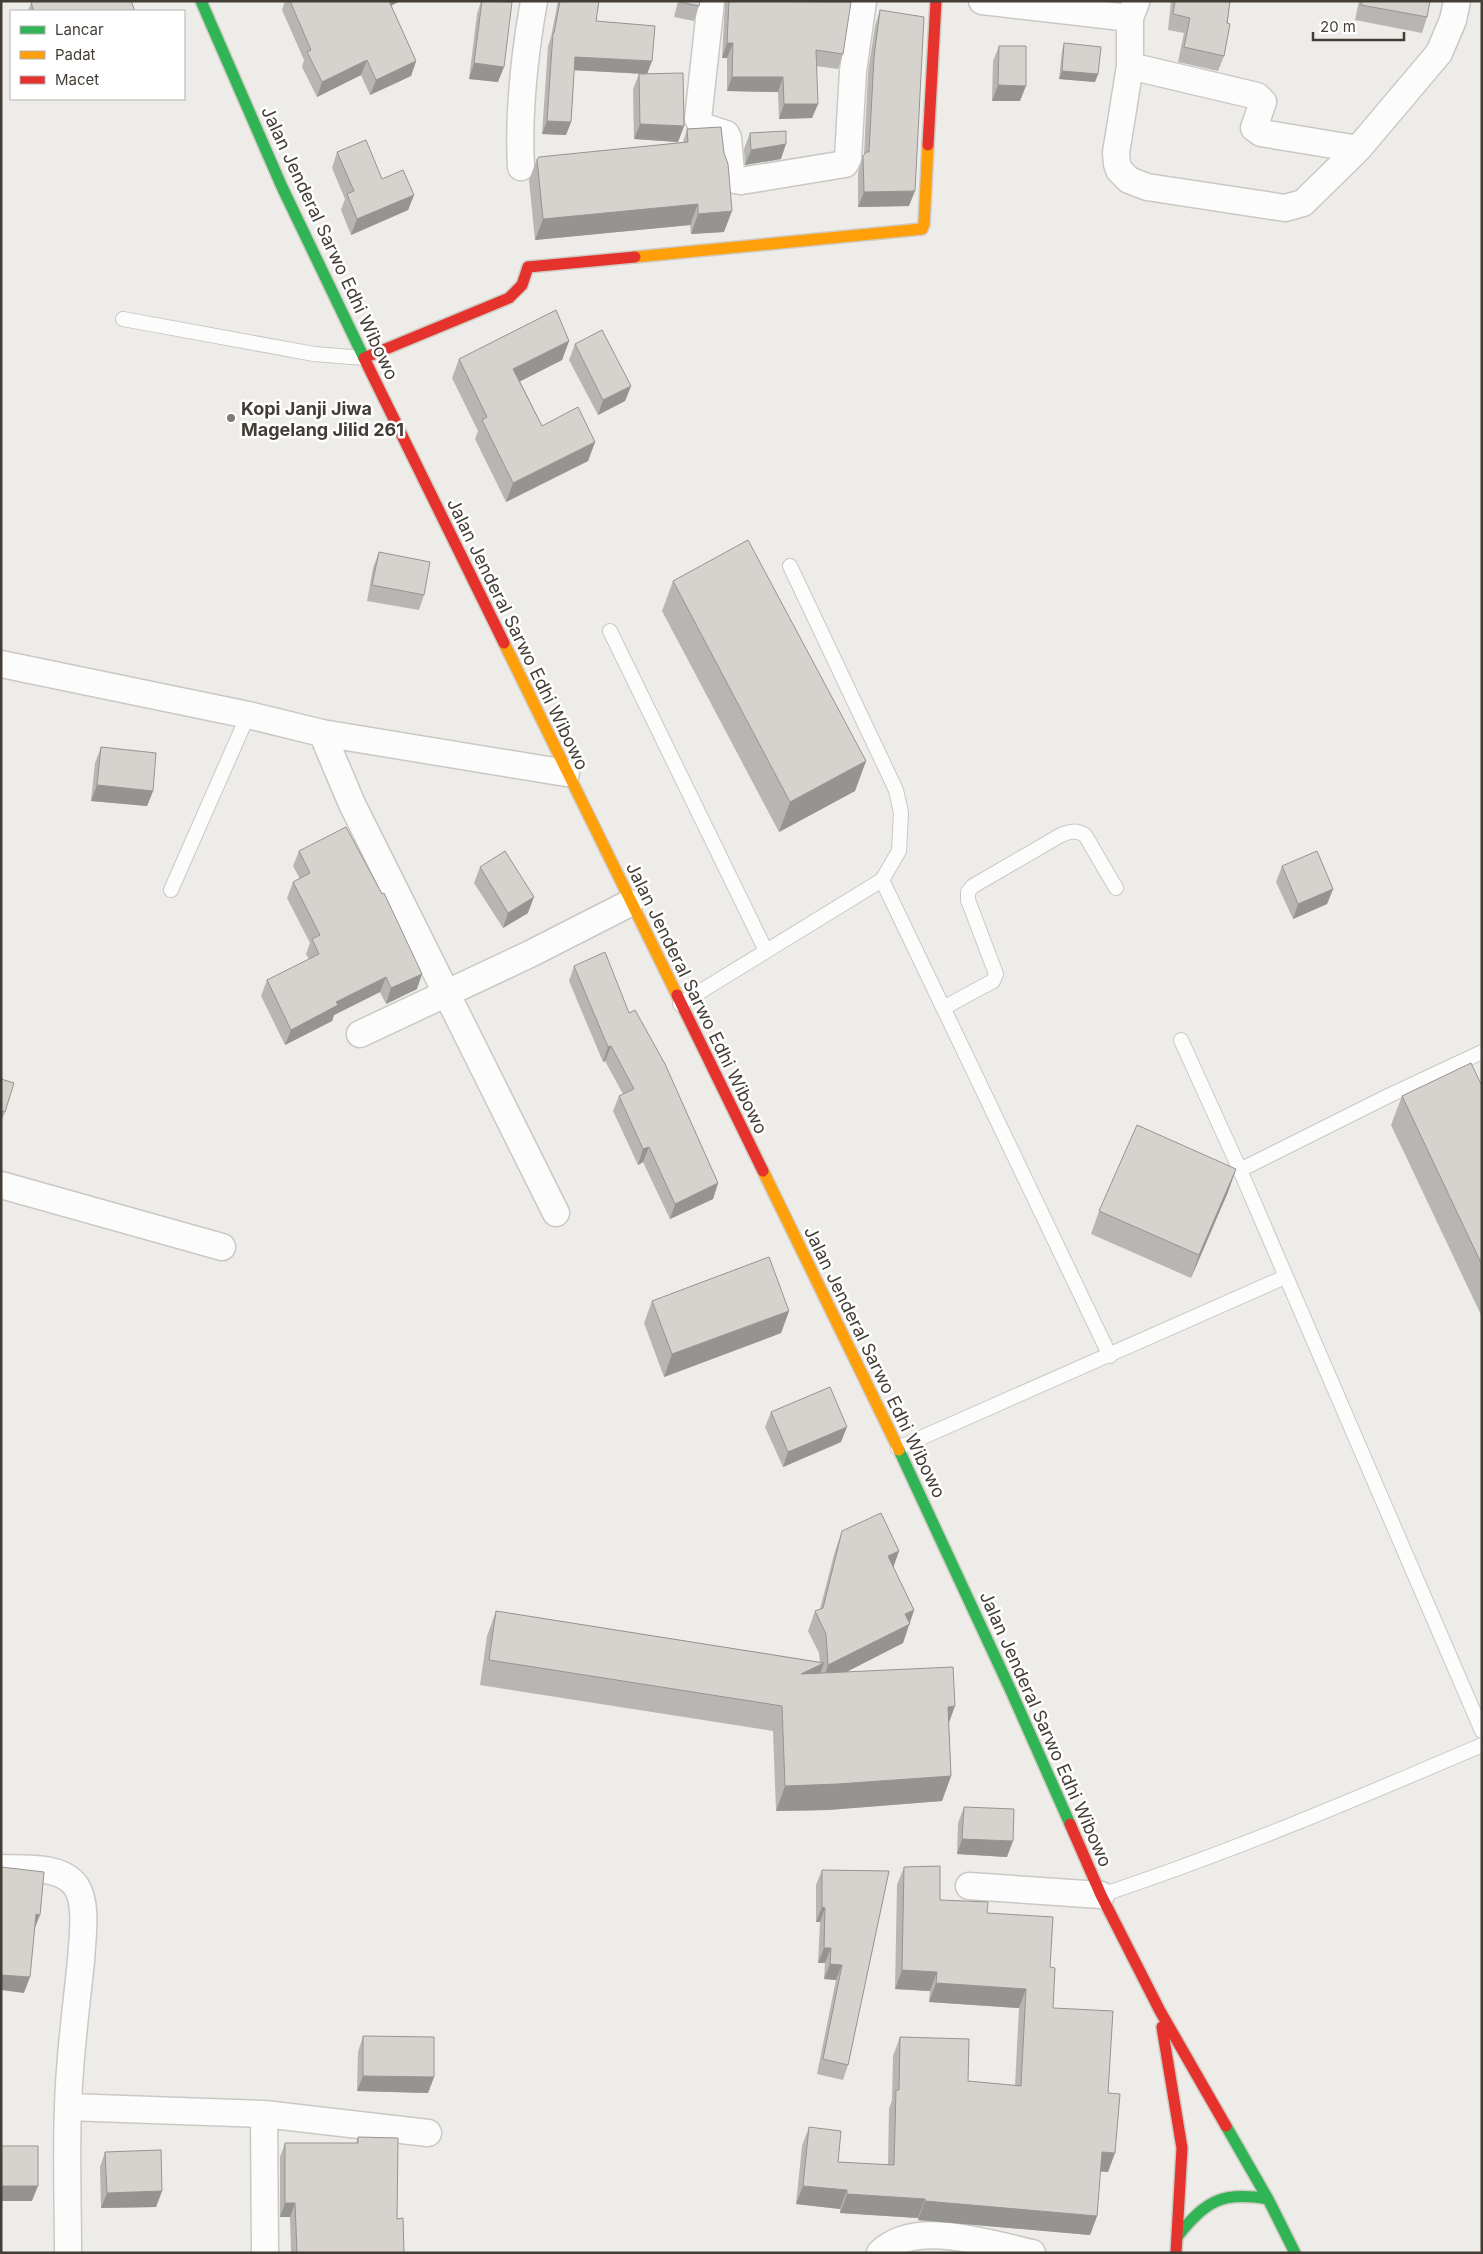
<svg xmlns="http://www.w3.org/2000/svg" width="1483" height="2254" font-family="Inter,sans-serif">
<rect width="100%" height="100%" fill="#eeece8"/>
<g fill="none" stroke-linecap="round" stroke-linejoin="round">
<!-- lane casing -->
<g stroke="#cbc8c4" stroke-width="16">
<path id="lane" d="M 123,319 L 314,354 L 364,358
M 790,566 L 896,790 L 901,813 L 899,851 L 882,880
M 610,631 L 766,951
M 171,890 L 248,715
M 680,1004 L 882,880 L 1110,1356
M 943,1008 L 993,981 L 996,974 L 968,900 L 968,892 L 973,886 L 1061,835 C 1071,831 1076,830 1085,835 L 1116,888
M 1181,1040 L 1240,1170 L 1482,1731
M 1240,1170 L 1386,1097 L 1482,1052
M 898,1448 L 1285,1277
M 1101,1895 C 1231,1852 1356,1799 1482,1745"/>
</g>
<!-- street casing -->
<g stroke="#cbc8c4" stroke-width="29">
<path id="street" d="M 711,1 L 698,119 L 704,127 L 726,134 L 728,138 L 731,172 L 735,180 L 741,181 L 845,164 L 848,158 L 853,71 L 863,1
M 982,1 L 1130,18 L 1136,2
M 1130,18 L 1130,66 L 1116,153 L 1117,164 L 1119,170 L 1129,180 L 1147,187 L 1285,208 L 1303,203 L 1358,149 L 1439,53 L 1453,20 L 1457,1
M 1130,66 L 1257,96 L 1263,102 L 1254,128 L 1261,133 L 1358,149
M 521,167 C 518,110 524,57 534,1
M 1,664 L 248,715 L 322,733 L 566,773
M 322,733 L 352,804 L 556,1213
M 360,1034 L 530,954 L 630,903
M 1,1185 L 222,1247
M 1,1868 C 24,1869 61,1865 76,1886 C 88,1903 82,1940 81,1961 C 76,2010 69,2059 68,2108 C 66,2156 68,2205 68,2253
M 969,1886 L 1101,1895
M 68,2107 L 264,2114 L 428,2133
M 264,2114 L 265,2253
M 880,2253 C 915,2218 990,2244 1032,2253"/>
</g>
<!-- fast casing -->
<g stroke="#cfcbc2" stroke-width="14">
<path id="fast" d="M 201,1 L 282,187 L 364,358
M 899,1450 L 1011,1691 L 1070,1824
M 1226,2126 L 1268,2199 L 1295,2253
M 1177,2237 C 1205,2201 1222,2191 1268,2199"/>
</g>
<!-- slow casing -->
<g stroke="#cfcbc2" stroke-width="14">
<path id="slow" d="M 635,257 L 922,229 L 924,224 L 928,145
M 504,643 L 677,995
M 763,1171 L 899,1450"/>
</g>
<!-- jam casing -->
<g stroke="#cfcbc2" stroke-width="14">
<path id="jam" d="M 928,145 L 936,1
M 364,358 L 509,298 L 522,285 L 528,267 L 635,257
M 364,358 L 504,643
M 677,995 L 763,1171
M 1070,1824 L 1101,1895 L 1160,2011 L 1226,2126
M 1162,2027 L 1182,2148 L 1176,2253"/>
</g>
<!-- lane -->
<use href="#lane" stroke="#fcfcfc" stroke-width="14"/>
<!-- street -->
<use href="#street" stroke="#fcfcfc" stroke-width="26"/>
<!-- fast -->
<use href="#fast" stroke="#30b455" stroke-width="11"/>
<!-- slow -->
<use href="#slow" stroke="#ff9f0a" stroke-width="11"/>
<!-- jam -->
<use href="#jam" stroke="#e5322d" stroke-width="11"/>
</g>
<!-- wall -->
<path fill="#b8b5b2" d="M 285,1 L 400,1 L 391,6 L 416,61 L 411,76 L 370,95 L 361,75 L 317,97 L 302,67 L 304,60 L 282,10 Z
M 481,1 L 506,1 L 498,82 L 469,79 L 477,14 Z
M 558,1 L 599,1 L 596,21 L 652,61 L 647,74 L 684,126 L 678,142 L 634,139 L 633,89 L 639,74 L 643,74 L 574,70 L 571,122 L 566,135 L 542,134 L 548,46 L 551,37 Z
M 678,1 L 700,1 L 699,6 L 694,21 L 674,17 Z
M 725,1 L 844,1 L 843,54 L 838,69 L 816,66 L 818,104 L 812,118 L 779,119 L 778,92 L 727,91 L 727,58 L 722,58 Z
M 1171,1 L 1230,1 L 1224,56 L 1218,71 L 1178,62 L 1184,33 L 1168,30 Z
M 1359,1 L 1430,1 L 1427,17 L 1422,33 L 1355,20 Z
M 31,3 L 135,11 L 28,11 Z
M 880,10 L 909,206 L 858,207 L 858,172 L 864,155 L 868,72 L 875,26 Z
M 1064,43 L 1098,74 L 1095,82 L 1059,79 L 1062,51 Z
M 999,46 L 1020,101 L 992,101 L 993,61 Z
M 687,129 L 724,232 L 691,234 L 690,225 L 535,240 L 529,180 L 537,159 L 683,142 Z
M 750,133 L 781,159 L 745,165 L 744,149 Z
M 337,152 L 382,179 L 414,195 L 408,210 L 351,235 L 341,210 L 345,199 L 332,168 Z
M 569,341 L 562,360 L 520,381 L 542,426 L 595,442 L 588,461 L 506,502 L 475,439 L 478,431 L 452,378 L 459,359 Z
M 575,344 L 631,386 L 625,401 L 598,415 L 569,360 Z
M 379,552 L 424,595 L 419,610 L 367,601 L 373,568 Z
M 673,581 L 866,761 L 855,791 L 779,832 L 662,611 Z
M 101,747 L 153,791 L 147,806 L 91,801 L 95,763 Z
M 299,851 L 417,989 L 386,1004 L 380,992 L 334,1015 L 332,1021 L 285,1045 L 261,996 L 267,980 L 309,959 L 306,954 L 310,943 L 287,898 L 293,882 L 300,879 L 293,866 Z
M 1282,866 L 1333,889 L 1327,904 L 1293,919 L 1276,882 Z
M 480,867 L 528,913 L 503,928 L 474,883 Z
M 574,966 L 629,1013 L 718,1183 L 713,1199 L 670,1219 L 643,1162 L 638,1165 L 613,1111 L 619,1096 L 623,1094 L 605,1061 L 603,1062 L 569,981 Z
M 1,1079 L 5,1112 L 1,1122 Z
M 1482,1086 L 1482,1317 L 1391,1125 L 1402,1096 Z
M 1236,1169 L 1228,1192 L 1191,1278 L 1091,1234 L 1099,1211 Z
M 652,1301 L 789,1311 L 781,1333 L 664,1377 L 644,1323 Z
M 771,1412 L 841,1442 L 783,1467 L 765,1427 Z
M 842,1531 L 899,1551 L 893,1567 L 914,1610 L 903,1643 L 846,1672 L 949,1725 L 951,1776 L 942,1801 L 828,1810 L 776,1811 L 773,1731 L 480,1685 L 487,1636 L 496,1611 L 820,1662 L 819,1653 L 808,1631 L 815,1611 L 820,1609 L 835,1551 Z
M 964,1807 L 1007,1857 L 957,1854 L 958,1823 Z
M 904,1867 L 940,1900 L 987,1913 L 1050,1967 L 1053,2008 L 1108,2093 L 1108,2172 L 1100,2171 L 1097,2216 L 1090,2235 L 918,2220 L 918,2218 L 840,2213 L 840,2209 L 796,2204 L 802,2146 L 809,2127 L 838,2162 L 888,2165 L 889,2109 L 892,2100 L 893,2056 L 900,2037 L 968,2081 L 1015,2085 L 1019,2008 L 929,2002 L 930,1991 L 895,1989 L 897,1885 Z
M 822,1870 L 889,1871 L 848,2065 L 843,2080 L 817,2074 L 836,1980 L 824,1979 L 825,1963 L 818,1963 L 820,1922 L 816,1922 L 816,1885 Z
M 363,2036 L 434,2077 L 428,2093 L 357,2091 L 358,2052 Z
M 358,2137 L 397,2219 L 404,2253 L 291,2253 L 290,2217 L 280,2217 L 280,2157 L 285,2143 L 356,2143 Z
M 105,2152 L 162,2191 L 156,2207 L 101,2208 L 100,2167 Z"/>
<!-- shaded-wall -->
<path fill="#969491" d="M 385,1 L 400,1 L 381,11 Z
M 727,43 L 733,43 L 727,58 L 722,58 Z
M 575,57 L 652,61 L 647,74 L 570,70 Z
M 367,60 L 361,75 L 317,97 L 322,82 Z
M 416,61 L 411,76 L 370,95 L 376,80 Z
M 474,63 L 504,67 L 498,82 L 469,79 Z
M 1062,71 L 1098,74 L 1095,82 L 1059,79 Z
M 732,77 L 783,77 L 778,92 L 727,91 Z
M 998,85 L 1026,86 L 1020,101 L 992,101 Z
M 784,104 L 818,104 L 812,118 L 779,119 Z
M 547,121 L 571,122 L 566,135 L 542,134 Z
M 640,124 L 684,126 L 678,142 L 634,139 Z
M 786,144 L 781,159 L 745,165 L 751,150 Z
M 915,191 L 909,206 L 858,207 L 864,192 Z
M 414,195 L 408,210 L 351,235 L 357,219 Z
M 698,204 L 690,225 L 535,240 L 543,219 Z
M 732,211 L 724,232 L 691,234 L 698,214 Z
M 569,341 L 562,360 L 507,388 L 513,369 Z
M 631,386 L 625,401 L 598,415 L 603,400 Z
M 595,442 L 588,461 L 506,502 L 513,483 Z
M 866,761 L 855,791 L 779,832 L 790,802 Z
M 97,785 L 153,791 L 147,806 L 91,801 Z
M 1333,889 L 1327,904 L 1293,919 L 1298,904 Z
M 534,897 L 528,913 L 503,928 L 508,913 Z
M 422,974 L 417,989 L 386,1004 L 391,988 Z
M 386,977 L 380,992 L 334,1015 L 332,1021 L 285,1045 L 291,1030 L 336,1002 Z
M 611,1046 L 605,1061 L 603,1062 L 608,1047 Z
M 649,1147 L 643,1162 L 638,1165 L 643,1149 Z
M 1236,1169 L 1228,1192 L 1191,1278 L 1199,1255 Z
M 718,1183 L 713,1199 L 670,1219 L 675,1204 Z
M 789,1311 L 781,1333 L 664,1377 L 672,1354 Z
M 847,1427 L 841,1442 L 783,1467 L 788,1452 Z
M 899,1551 L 892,1571 L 888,1556 Z
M 914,1610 L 903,1643 L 821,1685 L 828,1665 L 905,1614 Z
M 824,1663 L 815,1688 L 801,1674 Z
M 955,1706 L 946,1731 L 948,1707 Z
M 951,1776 L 942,1801 L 828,1810 L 776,1811 L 785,1786 Z
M 962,1839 L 1013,1841 L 1007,1857 L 957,1854 Z
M 822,1907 L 825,1908 L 820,1922 L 816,1922 Z
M 36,1914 L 40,1915 L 34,1930 Z
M 824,1948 L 831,1948 L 825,1963 L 818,1963 Z
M 830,1964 L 842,1965 L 836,1980 L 824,1979 Z
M 902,1970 L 937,1972 L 930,1991 L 895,1989 Z
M 1,1975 L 30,1977 L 24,1993 L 1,1990 Z
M 936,1983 L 1026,1989 L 1019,2008 L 929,2002 Z
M 363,2076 L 434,2077 L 428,2093 L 357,2091 Z
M 1102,2152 L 1115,2153 L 1108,2172 L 1095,2171 Z
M 1,2186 L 38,2186 L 32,2201 L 1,2201 Z
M 803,2186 L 847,2190 L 840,2209 L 796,2204 Z
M 162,2191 L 156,2207 L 101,2208 L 107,2193 Z
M 847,2194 L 925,2199 L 918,2218 L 840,2213 Z
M 925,2201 L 1097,2216 L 1090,2235 L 918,2220 Z
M 285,2203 L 295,2203 L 290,2217 L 280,2217 Z"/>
<!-- building -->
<path fill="#d6d3cf" stroke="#969491" d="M 34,1 L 131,1 L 135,11 L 34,11 L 31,3 Z
M 290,1 L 389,1 L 416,61 L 376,80 L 367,60 L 322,82 L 307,52 L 311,50 Z
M 482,1 L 512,2 L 504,67 L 474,63 Z
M 560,1 L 599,1 L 596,21 L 655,26 L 652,61 L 575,57 L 571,122 L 547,121 L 553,33 L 554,33 Z
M 680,1 L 700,1 L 699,6 L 680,2 Z
M 729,1 L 851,2 L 843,54 L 816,50 L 818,104 L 784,104 L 783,77 L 732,77 L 733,43 L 727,43 Z
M 1175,1 L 1230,1 L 1227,23 L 1230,24 L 1224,56 L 1184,47 L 1190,18 L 1173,14 Z
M 1362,1 L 1430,1 L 1427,17 L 1361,5 Z
M 880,10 L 924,17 L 915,191 L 864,192 L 863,156 L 866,152 L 869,152 L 874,57 Z
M 1064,43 L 1101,47 L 1098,74 L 1062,71 Z
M 999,46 L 1026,46 L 1026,86 L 998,85 Z
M 683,73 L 684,126 L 640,124 L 639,74 Z
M 721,127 L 724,153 L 728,164 L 732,211 L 698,214 L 698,204 L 543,219 L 537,159 L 539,157 L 688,142 L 687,129 Z
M 786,131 L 786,144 L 751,150 L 750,133 Z
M 366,140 L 382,179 L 403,170 L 414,195 L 357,219 L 347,194 L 354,191 L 337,152 Z
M 556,310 L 569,341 L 513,369 L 542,426 L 578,407 L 595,442 L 513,483 L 482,420 L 487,417 L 459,359 Z
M 602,330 L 631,386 L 603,400 L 575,344 Z
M 748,540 L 866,761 L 790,802 L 673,581 Z
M 379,552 L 430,562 L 424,595 L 372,585 Z
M 101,747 L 156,753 L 153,791 L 97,785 Z
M 346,827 L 382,894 L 384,893 L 422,974 L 391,988 L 386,977 L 336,1002 L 338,1005 L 291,1030 L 267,980 L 319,954 L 312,939 L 320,935 L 293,882 L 310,873 L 299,851 Z
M 505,851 L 534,897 L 508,913 L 480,867 Z
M 1317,851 L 1333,889 L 1298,904 L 1282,866 Z
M 605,952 L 629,1013 L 635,1010 L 665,1064 L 718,1183 L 675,1204 L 649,1147 L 643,1149 L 619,1096 L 634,1089 L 611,1046 L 608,1047 L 574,966 Z
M 1471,1063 L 1482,1086 L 1482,1265 L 1402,1096 Z
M 1,1079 L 14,1083 L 5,1112 L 1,1111 Z
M 1137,1125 L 1236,1169 L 1199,1255 L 1099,1211 Z
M 769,1257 L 789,1311 L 672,1354 L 652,1301 Z
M 830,1387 L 847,1427 L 788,1452 L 771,1412 Z
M 881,1513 L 899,1551 L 888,1556 L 914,1610 L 905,1614 L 910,1624 L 828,1665 L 826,1634 L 815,1611 L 823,1608 L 842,1531 Z
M 496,1611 L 824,1663 L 801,1674 L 953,1667 L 955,1706 L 948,1707 L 951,1776 L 837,1784 L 785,1786 L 782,1706 L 489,1660 Z
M 964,1807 L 1014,1809 L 1013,1841 L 962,1839 Z
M 940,1866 L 940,1900 L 988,1902 L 987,1913 L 1053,1917 L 1050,1967 L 1055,1968 L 1053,2008 L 1113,2011 L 1108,2093 L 1120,2094 L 1115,2153 L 1102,2152 L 1097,2216 L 925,2201 L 925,2199 L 847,2194 L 847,2190 L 803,2186 L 809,2127 L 841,2131 L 838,2162 L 894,2165 L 896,2090 L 899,2090 L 900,2037 L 969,2039 L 968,2081 L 1021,2086 L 1026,1989 L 936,1983 L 937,1972 L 902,1970 L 904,1867 Z
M 1,1867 L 44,1872 L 40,1915 L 36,1914 L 30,1977 L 1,1975 Z
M 822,1870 L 889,1871 L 848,2065 L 823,2059 L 842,1965 L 830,1964 L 831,1948 L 824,1948 L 825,1908 L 822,1907 Z
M 363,2036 L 434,2037 L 434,2077 L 363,2076 Z
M 358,2137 L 398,2138 L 397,2219 L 403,2218 L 404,2253 L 297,2253 L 295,2203 L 285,2203 L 285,2143 L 358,2143 Z
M 1,2146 L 38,2146 L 38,2186 L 1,2186 Z
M 161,2150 L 162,2191 L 107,2193 L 105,2152 Z"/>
<!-- markers -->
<circle fill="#7f7a74" stroke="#fff" stroke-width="2" cx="231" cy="418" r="5"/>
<g text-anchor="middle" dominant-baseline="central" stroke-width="5" stroke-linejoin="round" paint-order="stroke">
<!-- street labels -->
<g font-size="18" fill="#433d35" stroke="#fff">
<text transform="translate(330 243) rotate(65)">Jalan Jenderal Sarwo Edhi Wibowo</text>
<text transform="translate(518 634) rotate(64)">Jalan Jenderal Sarwo Edhi Wibowo</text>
<text transform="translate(697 998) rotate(64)">Jalan Jenderal Sarwo Edhi Wibowo</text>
<text transform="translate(875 1362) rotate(64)">Jalan Jenderal Sarwo Edhi Wibowo</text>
<text transform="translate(1046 1729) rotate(66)">Jalan Jenderal Sarwo Edhi Wibowo</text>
</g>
<!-- poi labels -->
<g font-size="18" font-weight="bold" fill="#433d35" stroke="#fff" text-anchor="start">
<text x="241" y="408">Kopi Janji Jiwa<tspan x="241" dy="21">Magelang Jilid 261</tspan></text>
</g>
</g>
<!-- border -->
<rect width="1483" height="2254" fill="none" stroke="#433d35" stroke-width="5"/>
<!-- legend -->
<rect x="10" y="10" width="175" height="90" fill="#ffffff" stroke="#b4b1ae"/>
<rect x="20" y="26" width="25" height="8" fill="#30b455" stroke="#b4b1ae"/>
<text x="55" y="35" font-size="15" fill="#433d35">Lancar</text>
<rect x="20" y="51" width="25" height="8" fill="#ff9f0a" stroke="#b4b1ae"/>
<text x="55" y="60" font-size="15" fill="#433d35">Padat</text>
<rect x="20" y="76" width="25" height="8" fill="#e5322d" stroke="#b4b1ae"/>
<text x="55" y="85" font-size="15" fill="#433d35">Macet</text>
<!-- scale -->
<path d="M1313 32v8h91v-8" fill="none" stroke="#433d35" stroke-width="2.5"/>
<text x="1320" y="32" font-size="15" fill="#433d35" stroke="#ffffff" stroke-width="4" paint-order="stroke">20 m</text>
</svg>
